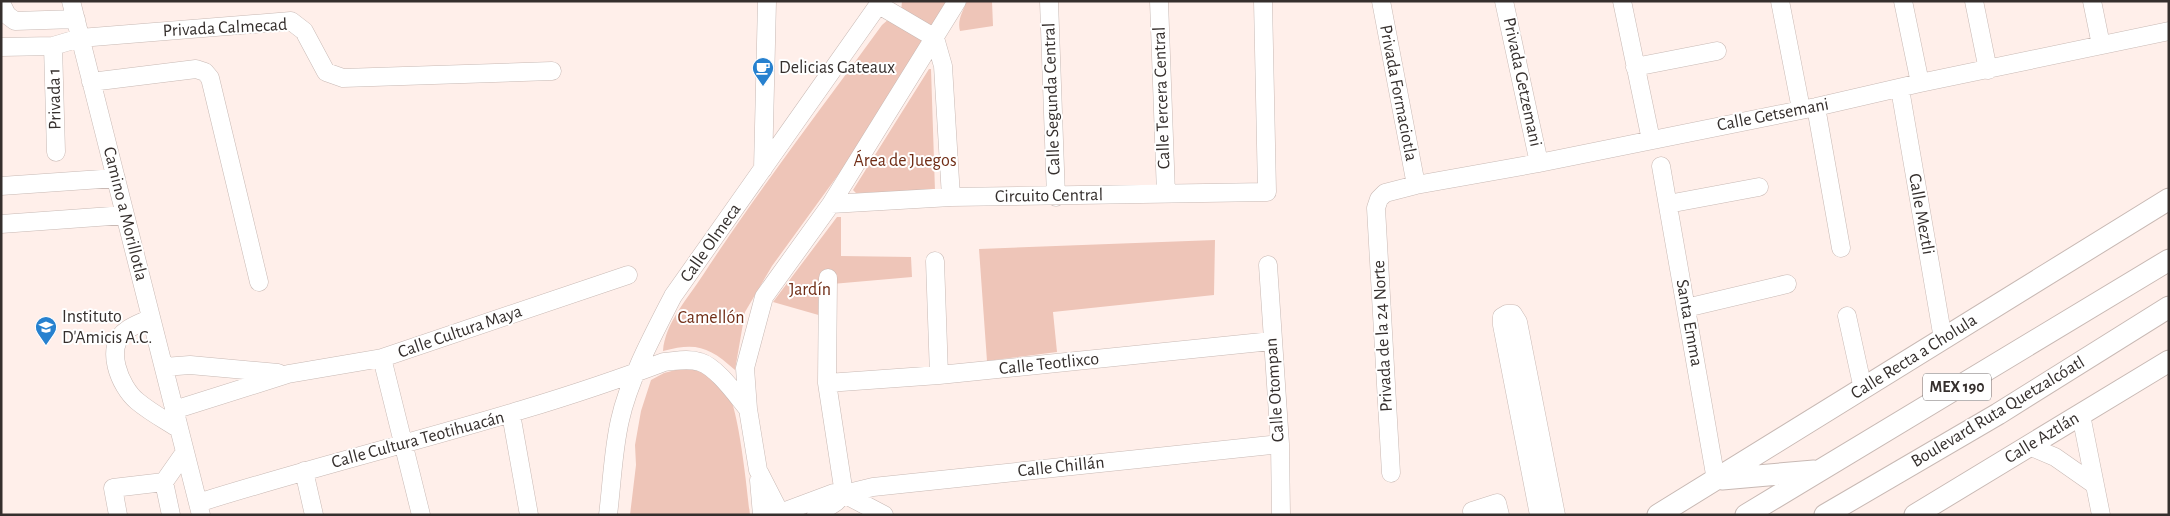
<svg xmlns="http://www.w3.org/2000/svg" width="2170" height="516" font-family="'Alegreya Sans',sans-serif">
<rect width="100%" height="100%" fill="#ffefea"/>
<!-- green -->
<path fill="#eec5b8" d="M 902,1 L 955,1 L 934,30 L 901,12 Z
M 967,1 L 992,1 L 993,26 L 960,31 C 957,20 963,11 967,1 Z
M 890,18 L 922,36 L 926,45 L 867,135 L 772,266 L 745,312 L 735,370 C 709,347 697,342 663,351 C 665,323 688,298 703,275 C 759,189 822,108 882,25 Z
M 929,69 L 931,69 L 935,191 L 856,193 L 853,190 Z
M 837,217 L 841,217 L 841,256 L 911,257 L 912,277 L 832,284 L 829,318 L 773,302 Z
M 1215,240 L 1214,295 L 1053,312 L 1057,352 L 987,361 L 979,249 Z
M 691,366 C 707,372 715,375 726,389 C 739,406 747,490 750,515 L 630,515 L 636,465 L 635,445 L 641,411 L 651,380 L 664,373 Z"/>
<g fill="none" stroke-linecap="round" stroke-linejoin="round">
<!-- minor casing -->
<g stroke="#c8b9b4" stroke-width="19">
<path id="minor" d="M 71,1 L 201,515
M 1049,1 L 1056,197
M 1159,1 L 1166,194
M 1381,1 L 1416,185
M 1504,1 L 1539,163
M 1622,1 L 1651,140
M 1780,1 L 1801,109
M 1903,1 L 1920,83
M 1974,1 L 1988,70
M 2092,1 L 2101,45
M 1,3 L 7,15 L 15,21 L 76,19
M 879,5 L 935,38 L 943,66 L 951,197
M 53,46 L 56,152
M 1,47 L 53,46 L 80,38 L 291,21 L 304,31 L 326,72 L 343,78 L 552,71
M 1635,67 L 1717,51
M 91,82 L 196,69 L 205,72 L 210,78 L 259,282
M 1900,89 L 1943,339
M 1816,107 L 1841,248
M 1661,166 L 1716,480
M 763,169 L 767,1
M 1,186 L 116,178
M 831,204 L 951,197 L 1267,192 L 1263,1
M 1668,204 L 1759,187
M 1,224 L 125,215
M 935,261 L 939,375
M 1268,265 L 1280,444 L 1281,515
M 828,278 L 827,383 L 844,494
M 1686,308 L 1787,284
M 1847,316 L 1863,389
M 151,318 C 143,322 134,325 127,330 C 103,346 120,387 137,401 C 150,412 165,420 179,429
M 382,358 L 421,515
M 164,367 L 190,365 L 278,373
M 827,383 L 939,375 L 1272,341
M 174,410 L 288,374 L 382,358 L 628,275
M 511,414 L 529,515
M 2081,415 L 2101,515
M 2029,446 L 2055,457 L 2095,485
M 304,471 L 314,515
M 1391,473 L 1376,208 L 1379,199 L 1385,193 L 1416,185 L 1539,163 L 1816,107 L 1920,83 L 2169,31
M 759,480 L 762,515
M 844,494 L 884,515
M 198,503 C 353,454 512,420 664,362 C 676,361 688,358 700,362 C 717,367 737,396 748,409
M 1472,511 L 1497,503 L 1500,515
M 118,515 L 113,488 L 164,482
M 171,515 L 164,482 L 185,452
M 608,515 C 612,483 613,450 620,420 C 629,379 654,333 673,296 L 881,1
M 775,515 L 834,493 L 844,494 L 873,487 L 1280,444
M 781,515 L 758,470 L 748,409 L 745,368 L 764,297 L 831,204 L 957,1
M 816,515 L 836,502 L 844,494
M 1539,515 L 1502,325 L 1502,317 L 1507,314 L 1513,314 L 1518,322 L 1556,515"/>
</g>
<!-- major casing -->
<g stroke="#c8b9b4" stroke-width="23">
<path id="major" d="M 1722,479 L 1814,471
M 1658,515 L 2169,199
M 1746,515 L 2169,260
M 1825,515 L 1998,414 L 2169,307
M 1915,515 L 2169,361"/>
</g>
<!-- minor -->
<use href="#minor" stroke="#fff" stroke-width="18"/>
<!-- major -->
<use href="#major" stroke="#fff" stroke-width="21"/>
</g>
<!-- icons -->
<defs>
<g id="cafe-pin" transform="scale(1.125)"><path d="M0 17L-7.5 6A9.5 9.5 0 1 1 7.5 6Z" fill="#2781cf" stroke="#fff"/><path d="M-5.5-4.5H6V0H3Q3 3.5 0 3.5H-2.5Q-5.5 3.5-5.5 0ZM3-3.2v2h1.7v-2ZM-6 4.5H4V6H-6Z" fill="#fff"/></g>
<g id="school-pin" transform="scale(1.125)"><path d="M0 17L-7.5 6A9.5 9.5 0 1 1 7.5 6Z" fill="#2781cf" stroke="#fff"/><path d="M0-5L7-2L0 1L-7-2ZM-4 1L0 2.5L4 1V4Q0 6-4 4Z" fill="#fff"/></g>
</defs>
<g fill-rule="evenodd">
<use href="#cafe-pin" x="763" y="68"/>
<use href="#school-pin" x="46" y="327"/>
</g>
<g text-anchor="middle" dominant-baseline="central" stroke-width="4" stroke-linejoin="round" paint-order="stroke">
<!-- shield labels -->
<rect fill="#fff" stroke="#726d6c" stroke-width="1" x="1923" y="373.5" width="68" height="27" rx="4"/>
<g font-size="16" font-weight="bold" fill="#352f2d">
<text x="1957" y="387">MEX 190</text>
</g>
<!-- street labels -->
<g font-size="18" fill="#352f2d" stroke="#fff">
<text transform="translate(225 28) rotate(-3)">Privada Calmecad</text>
<text transform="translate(1522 82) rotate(78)">Privada Getzemani</text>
<text transform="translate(1398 93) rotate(79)">Privada Formaciotla</text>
<text transform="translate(1162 98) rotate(-92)">Calle Tercera Central</text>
<text transform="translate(55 99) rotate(-91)">Privada 1</text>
<text transform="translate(1052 99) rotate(-92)">Calle Segunda Central</text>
<text transform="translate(1773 115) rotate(-11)">Calle Getsemani</text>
<text transform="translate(1049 196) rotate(-1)">Circuito Central</text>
<text transform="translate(125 214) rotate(76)">Camino a Morillotla</text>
<text transform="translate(1921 214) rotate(80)">Calle Meztli</text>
<text transform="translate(711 243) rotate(-55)">Calle Olmeca</text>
<text transform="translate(1689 323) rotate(80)">Santa Emma</text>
<text transform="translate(460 332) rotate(-19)">Calle Cultura Maya</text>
<text transform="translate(1383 336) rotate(-93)">Privada de la 24 Norte</text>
<text transform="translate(1914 357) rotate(-32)">Calle Recta a Cholula</text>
<text transform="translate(1049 364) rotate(-6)">Calle Teotlixco</text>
<text transform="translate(1275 390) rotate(-94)">Calle Otompan</text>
<text transform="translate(1998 412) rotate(-31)">Boulevard Ruta Quetzalcóatl</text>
<text transform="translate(2042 438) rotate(-31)">Calle Aztlán</text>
<text transform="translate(418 440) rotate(-15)">Calle Cultura Teotihuacán</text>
<text transform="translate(1061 467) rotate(-6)">Calle Chillán</text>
</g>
<!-- poi labels -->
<g font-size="18" fill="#352f2d" stroke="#fff" text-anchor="start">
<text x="779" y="68">Delicias Gateaux</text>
<text x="62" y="317">Instituto<tspan x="62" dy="21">D'Amicis A.C.</tspan></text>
</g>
<!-- park labels -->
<g font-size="18" fill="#702d16" stroke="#fff">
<text x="905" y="161">Área de Juegos</text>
<text x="810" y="290">Jardín</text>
<text x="711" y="318">Camellón</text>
</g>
</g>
<!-- border -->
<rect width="2170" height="516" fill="none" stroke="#352f2d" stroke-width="5"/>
</svg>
